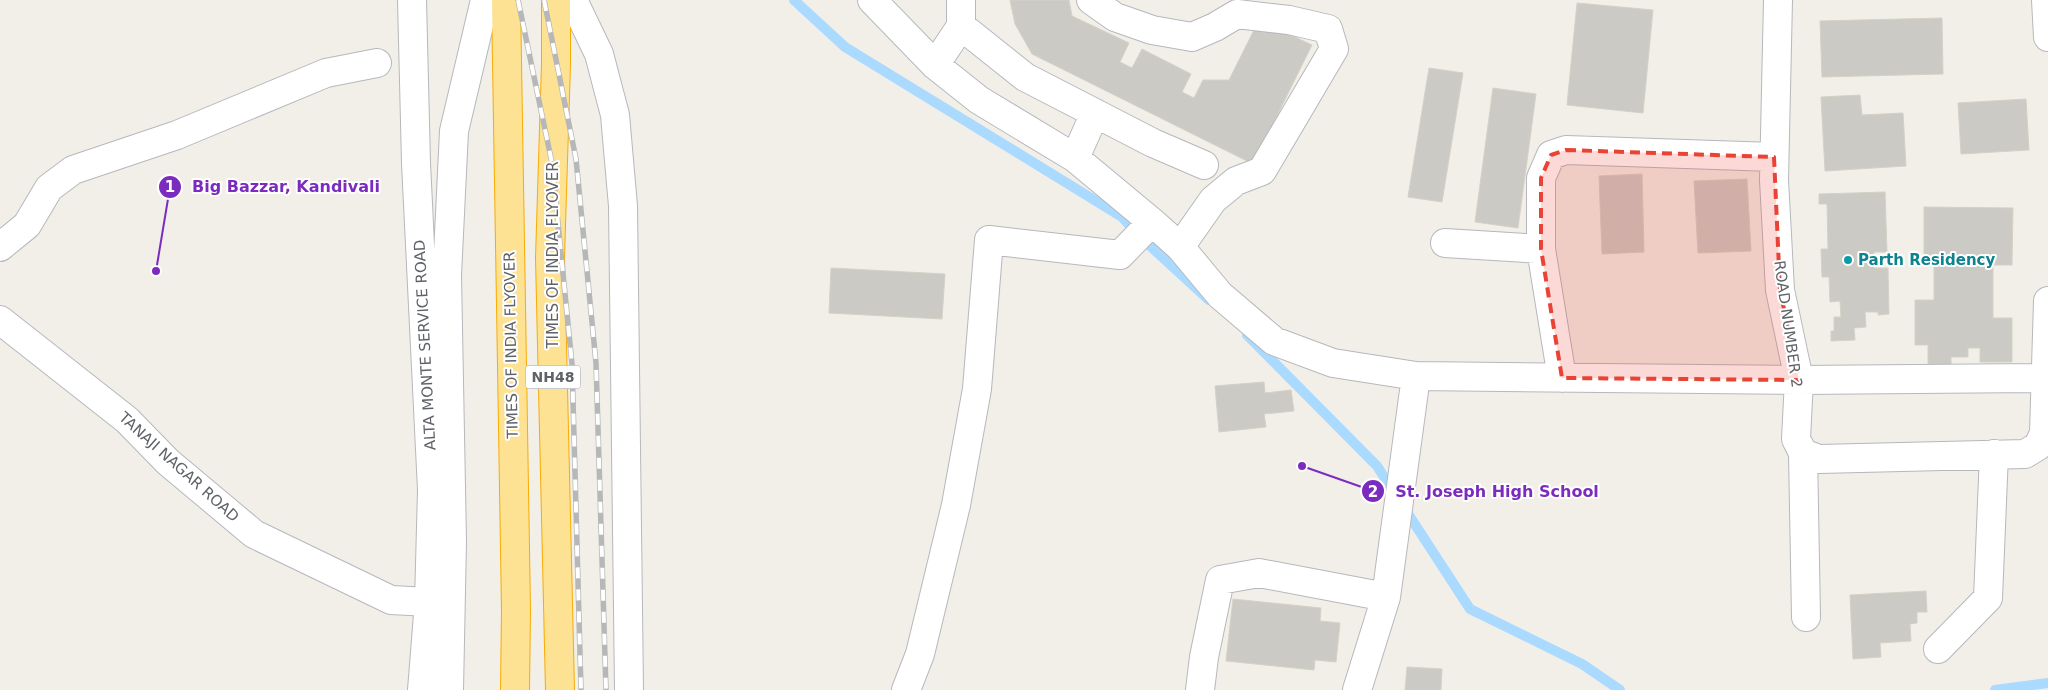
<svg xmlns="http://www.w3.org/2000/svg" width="2048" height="690" font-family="'DejaVu Sans',sans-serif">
<rect width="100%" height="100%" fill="#f1efe8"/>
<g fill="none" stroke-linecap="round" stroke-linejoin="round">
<!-- stream -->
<path stroke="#aadaff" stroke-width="10" d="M 794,0 L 845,47 L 1122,217 L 1137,234 L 1209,300
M 1247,335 L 1377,466 L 1395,494
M 1403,506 L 1470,609 L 1582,664 L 1620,690
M 1995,690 L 2048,683"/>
</g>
<!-- building -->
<path fill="#cccac5" stroke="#d6d1c6" d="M 1010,0 L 1069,0 L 1072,16 L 1129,43 L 1120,62 L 1132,68 L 1142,49 L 1191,74 L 1182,92 L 1194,98 L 1203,80 L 1229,80 L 1259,20 L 1312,45 L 1253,164 L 1032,54 L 1015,24 Z
M 1577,3 L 1653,10 L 1643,113 L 1567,105 Z
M 1942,18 L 1943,74 L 1822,77 L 1820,21 Z
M 1429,68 L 1463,73 L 1442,202 L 1408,197 Z
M 1493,88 L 1536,94 L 1518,228 L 1475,222 Z
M 1860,95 L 1862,115 L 1903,113 L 1906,166 L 1825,171 L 1821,97 Z
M 2026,99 L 2029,150 L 1961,154 L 1958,103 Z
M 1642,174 L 1644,252 L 1602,254 L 1599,176 Z
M 1747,179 L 1751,251 L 1698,253 L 1694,181 Z
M 1885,192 L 1887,252 L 1874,252 L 1874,268 L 1888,268 L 1889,314 L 1878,315 L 1878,312 L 1865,312 L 1866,327 L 1854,328 L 1855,340 L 1831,341 L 1831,331 L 1834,331 L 1834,317 L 1841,317 L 1840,301 L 1830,302 L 1829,277 L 1822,277 L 1821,249 L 1828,249 L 1827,204 L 1819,204 L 1819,194 Z
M 1924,207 L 2013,208 L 2012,265 L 1993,265 L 1993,318 L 2012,318 L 2012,362 L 1980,362 L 1980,348 L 1968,348 L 1968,357 L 1951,357 L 1951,370 L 1928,370 L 1928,345 L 1915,345 L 1915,300 L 1934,300 L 1934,261 L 1924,260 Z
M 831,268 L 945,274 L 942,319 L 829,313 Z
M 1264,382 L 1265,393 L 1291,390 L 1294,411 L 1264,414 L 1266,427 L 1219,432 L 1215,386 Z
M 1926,591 L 1927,612 L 1917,612 L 1917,623 L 1910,624 L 1911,641 L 1880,643 L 1881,657 L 1853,659 L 1850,595 Z
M 1233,599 L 1321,608 L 1320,621 L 1340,623 L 1336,662 L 1315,660 L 1314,670 L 1226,661 Z
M 1407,667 L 1442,669 L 1441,690 L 1405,690 Z"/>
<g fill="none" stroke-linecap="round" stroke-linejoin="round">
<!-- minor casing -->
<g stroke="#b5b8bc" stroke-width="30">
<path id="minor" d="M 412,0 L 416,163 L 432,490 L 429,602 L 422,690
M 573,0 L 599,54 L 615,115 L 623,206 L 629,690
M 872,0 L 935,65 L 979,100 L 1075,158 L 1152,222 L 1180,247 L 1220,295 L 1274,341 L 1333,363 L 1416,376 L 1386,597 L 1357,690
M 961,0 L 961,26
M 1091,0 L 1115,17 L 1152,30 L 1192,37 L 1215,27 L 1237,14 L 1289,20 L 1328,29 L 1334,49 L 1262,171 L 1236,181 L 1213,200 L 1180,247
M 1778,0 L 1774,180 L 1780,290 L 1799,380 L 1796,439 L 1803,453 L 1806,617
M 2046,0 L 2048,37
M 935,65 L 961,26 L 1025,77 L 1153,143 L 1204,165
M 1075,158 L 1095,113
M 1445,243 L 1541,249
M 0,247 L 27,225 L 49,188 L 73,170 L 177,135 L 326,73 L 377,63
M 0,320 L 127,420 L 168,462 L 254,534 L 391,600 L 429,602
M 1416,376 L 1799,380 L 2045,378
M 1562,378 L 1541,249 L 1541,178 L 1551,155 L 1566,150 L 1774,157
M 1803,453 L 1819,459 L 2025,454 L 2038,446 L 2044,433 L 2048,301
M 1938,649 L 1988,598 L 1994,454
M 449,690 L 452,541 L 447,275 L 454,131 L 485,0
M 906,690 L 920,654 L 956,505 L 977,389 L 989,240 L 1120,255 L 1152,222
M 1200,690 L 1204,657 L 1220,580 L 1259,573 L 1386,597"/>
</g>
<!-- highway casing -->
<g stroke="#f9ab00" stroke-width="30">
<path id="highway" d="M 506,0 L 516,610 L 515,690
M 556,0 L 556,64 L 550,258 L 560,690"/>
</g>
<!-- minor -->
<use href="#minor" stroke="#fff" stroke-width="28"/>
<!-- highway -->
<use href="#highway" stroke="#fde293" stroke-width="28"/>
<!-- rail casing -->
<g stroke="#b6b7b8" stroke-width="5.5">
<path id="rail" d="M 518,0 L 552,163 L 572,364 L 581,690
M 544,0 L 576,159 L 596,363 L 606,690"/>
</g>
<!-- rail -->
<use href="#rail" stroke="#fff" stroke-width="4" stroke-dasharray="11" stroke-linecap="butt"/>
</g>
<!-- marked area -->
<path fill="#ea4335" fill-opacity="0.2" stroke="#ea4335" stroke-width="4" stroke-dasharray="10 6" stroke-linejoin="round" d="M 1566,150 L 1774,157 L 1780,290 L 1799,380 L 1562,378 L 1541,249 L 1541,178 L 1551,155 Z"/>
<!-- markers -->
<circle fill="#0f9aa8" stroke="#fff" stroke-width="2" cx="1848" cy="260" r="5"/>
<g text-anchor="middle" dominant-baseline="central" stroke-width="4" stroke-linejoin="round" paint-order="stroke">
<!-- shield labels -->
<rect fill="#fff" stroke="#8f9295" stroke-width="1" x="525.5" y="365.5" width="55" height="23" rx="4"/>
<g font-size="14" font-weight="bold" fill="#5f6368">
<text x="553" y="377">NH48</text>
</g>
<!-- street labels -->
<g font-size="15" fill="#5f6368" stroke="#fff">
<text transform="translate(553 255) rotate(-90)">TIMES OF INDIA FLYOVER</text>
<text transform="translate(1788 324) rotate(82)">ROAD NUMBER 2</text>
<text transform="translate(425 345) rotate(-93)">ALTA MONTE SERVICE ROAD</text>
<text transform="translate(511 345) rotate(-91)">TIMES OF INDIA FLYOVER</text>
<text transform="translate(179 467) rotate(42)">TANAJI NAGAR ROAD</text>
</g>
<!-- culture labels -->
<g font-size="15" font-weight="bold" fill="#0d838f" stroke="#fff" text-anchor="start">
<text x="1858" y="260">Parth Residency</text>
</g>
</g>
<!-- callouts -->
<path fill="none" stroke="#7b2cbf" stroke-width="2" d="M156 271L170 187M1302 466L1373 491"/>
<g fill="#7b2cbf" stroke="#fff" stroke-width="2">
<circle cx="156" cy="271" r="5"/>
<circle cx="1302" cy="466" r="5"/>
<circle cx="170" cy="187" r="12"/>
<circle cx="1373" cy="491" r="12"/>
</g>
<g font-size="15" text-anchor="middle" font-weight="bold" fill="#fff">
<text x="170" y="192">1</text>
<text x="1373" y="497">2</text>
</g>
<g font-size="16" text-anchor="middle" font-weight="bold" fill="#7b2cbf" stroke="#fff" stroke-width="4" stroke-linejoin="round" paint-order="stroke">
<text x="286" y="192">Big Bazzar, Kandivali</text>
<text x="1497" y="497">St. Joseph High School</text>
</g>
</svg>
